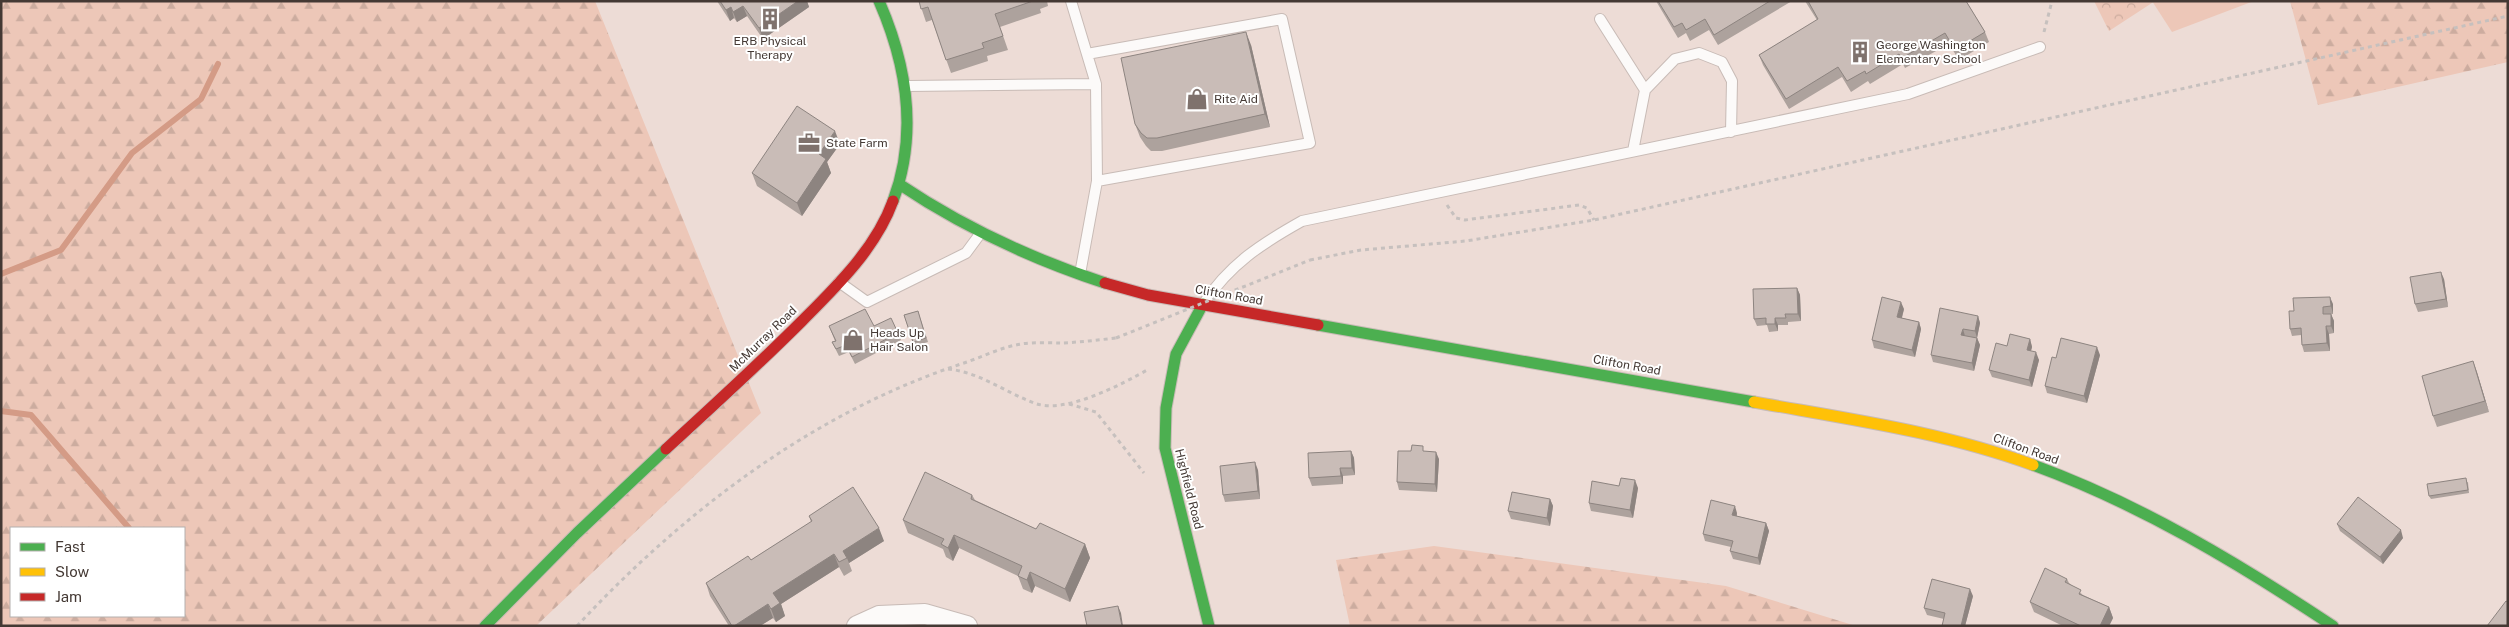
<svg xmlns="http://www.w3.org/2000/svg" width="2509" height="627" font-family="'Public Sans',sans-serif">
<defs>
<pattern id="forest-firs" width="22" height="20" patternUnits="userSpaceOnUse" patternTransform="scale(1.25)"><rect width="22" height="20" fill="#edc7b8"/><path d="M5 1l3.5 6h-7zM16 11l3.5 6h-7z" fill="#ccac9f"/></pattern>
<pattern id="park-crowns" width="20" height="18" patternUnits="userSpaceOnUse" patternTransform="scale(1.25)"><rect width="20" height="18" fill="#edc7b8"/><path d="M2 6a3 3 0 1 1 6 0M12 15a3 3 0 1 1 6 0" fill="none" stroke="#ccac9f"/></pattern>
</defs>
<rect width="100%" height="100%" fill="#eddcd6"/>
<!-- grass -->
<path fill="#edc7b8" d="M 2152,1 L 2254,1 L 2172,32 Z"/>
<!-- forest -->
<path fill="url(#forest-firs)" fill-rule="evenodd" d="M 1,1 L 595,1 L 761,413 L 536,626 L 1,626 ZM 11,528 L 184,528 L 184,616 L 11,616 Z
M 2290,1 L 2508,1 L 2508,62 L 2318,105 Z
M 1434,546 L 1726,586 L 1856,626 L 1350,626 L 1336,560 Z"/>
<!-- park -->
<path fill="url(#park-crowns)" d="M 2094,1 L 2155,1 L 2109,31 Z"/>
<g fill="none" stroke-linecap="round" stroke-linejoin="round">
<!-- stream -->
<path stroke="#d49b86" stroke-width="6" d="M 1,274 L 61,250 L 132,153 L 201,99 L 218,64
M 1,411 L 31,415 L 129,528"/>
<!-- lane casing -->
<g stroke="#c8bbb6" stroke-width="12">
<path id="lane" d="M 1071,1 L 1096,84
M 1600,19 L 1645,90
M 907,86 L 1096,84 L 1097,181
M 1633,151 L 1645,90 L 1675,59 L 1699,53 L 1722,62 L 1732,81 L 1731,132
M 1080,274 L 1097,181 L 1310,143 L 1282,19 L 1087,54
M 839,282 L 867,302 L 966,253 L 980,234
M 1204,303 C 1230,264 1261,244 1302,221 L 1908,94 L 2040,47"/>
</g>
<!-- street casing -->
<g stroke="#c8bbb6" stroke-width="22">
<path id="street" d="M 857,626 L 879,616 L 925,614 L 967,626"/>
</g>
<!-- fast casing -->
<g stroke="#c8bbb6" stroke-width="13">
<path id="fast" d="M 879,1 C 907,65 918,134 893,201
M 899,184 C 963,227 1032,259 1105,283
M 1203,304 L 1176,354 L 1166,408 L 1165,448 L 1209,626
M 1318,325 L 1754,402
M 2033,465 C 2140,504 2238,563 2333,626
M 485,626 L 577,533 L 666,449"/>
</g>
<!-- slow casing -->
<g stroke="#c8bbb6" stroke-width="13">
<path id="slow" d="M 1754,402 C 1848,419 1943,432 2033,465"/>
</g>
<!-- jam casing -->
<g stroke="#c8bbb6" stroke-width="13">
<path id="jam" d="M 1105,283 L 1148,295 L 1318,325
M 666,449 C 712,407 758,365 802,321 C 837,286 876,248 893,201"/>
</g>
<!-- path -->
<path stroke="#c6c0be" stroke-width="3" stroke-dasharray="4 4" stroke-linecap="butt" d="M 2044,32 L 2052,1
M 1447,205 L 1456,218 L 1465,220 L 1579,205 L 1587,208 L 1594,220
M 1310,260 L 1361,250 L 1466,241 L 1594,220 L 2508,16
M 948,369 C 979,372 1005,392 1034,403 C 1065,415 1122,384 1149,369
M 1069,404 L 1096,412 L 1144,473
M 577,626 C 684,511 814,412 964,363 C 982,357 1002,347 1021,344 C 1034,342 1050,343 1063,343 C 1081,342 1098,340 1116,338"/>
<!-- lane -->
<use href="#lane" stroke="#fcfaf9" stroke-width="10"/>
<!-- street -->
<use href="#street" stroke="#fcfaf9" stroke-width="20"/>
<!-- fast -->
<use href="#fast" stroke="#4caf50" stroke-width="11"/>
<!-- slow -->
<use href="#slow" stroke="#ffc107" stroke-width="11"/>
<!-- jam -->
<use href="#jam" stroke="#c62828" stroke-width="11"/>
<!-- path-bridge -->
<path stroke="#c6c0be" stroke-width="3" stroke-dasharray="4 4" stroke-linecap="butt" d="M 1116,338 L 1310,260"/>
</g>
<!-- wall -->
<path fill="#ada29d" d="M 717,1 L 807,1 L 809,7 L 763,39 L 747,16 L 737,22 L 734,18 L 730,21 Z
M 919,1 L 1047,1 L 1048,6 L 1040,9 L 1041,13 L 1000,27 L 1008,50 L 987,56 L 988,61 L 951,73 L 932,20 L 926,22 Z
M 1656,1 L 1792,1 L 1718,45 L 1709,30 L 1690,41 L 1686,33 L 1678,38 Z
M 1805,1 L 1966,1 L 1985,32 L 1989,42 L 1959,60 L 1949,44 L 1905,68 L 1903,64 L 1870,84 L 1868,81 L 1851,92 L 1842,77 L 1789,109 L 1763,65 L 1759,55 L 1817,20 Z
M 1251,45 L 1270,127 L 1162,151 L 1151,151 L 1146,146 L 1140,137 L 1135,124 Z
M 840,144 L 827,162 L 831,173 L 802,216 L 757,186 L 752,173 Z
M 2444,279 L 2448,307 L 2418,312 L 2415,304 Z
M 1797,288 L 1800,295 L 1801,321 L 1788,322 L 1788,325 L 1778,325 L 1778,331 L 1769,332 L 1767,325 L 1757,326 L 1754,319 Z
M 2333,304 L 2333,314 L 2331,314 L 2334,321 L 2334,333 L 2329,334 L 2330,351 L 2304,352 L 2302,345 L 2301,335 L 2292,336 L 2290,329 L 2294,311 Z
M 1904,309 L 1902,318 L 1919,322 L 1921,329 L 1915,357 L 1874,348 L 1872,340 Z
M 918,311 L 928,342 L 914,346 L 904,315 Z
M 1978,316 L 1980,323 L 1977,338 L 1980,345 L 1974,371 L 1933,362 L 1931,355 Z
M 829,326 L 874,326 L 898,333 L 901,340 L 855,364 L 849,352 L 839,356 L 832,342 L 835,341 Z
M 2030,339 L 2032,347 L 2031,351 L 2039,360 L 2032,387 L 1992,377 L 1989,370 L 2007,346 Z
M 2100,355 L 2087,403 L 2047,393 L 2045,386 L 2056,358 Z
M 2473,361 L 2489,412 L 2437,427 L 2433,416 Z
M 1351,451 L 1354,458 L 1355,475 L 1343,476 L 1343,484 L 1312,486 L 1309,478 Z
M 1411,451 L 1439,459 L 1437,492 L 1399,490 L 1397,482 Z
M 1258,470 L 1260,499 L 1225,502 L 1223,495 Z
M 2468,482 L 2469,493 L 2431,499 L 2429,496 Z
M 1619,486 L 1638,488 L 1633,518 L 1591,511 L 1589,503 Z
M 972,495 L 975,500 L 1036,529 L 1085,544 L 1090,558 L 1070,602 L 1035,586 L 1032,593 L 1023,589 L 1018,576 L 959,548 L 953,561 L 946,557 L 943,549 L 908,533 L 903,520 Z
M 1550,499 L 1553,506 L 1550,526 L 1511,519 L 1508,511 Z
M 1737,513 L 1737,516 L 1766,523 L 1769,531 L 1760,565 L 1733,559 L 1730,551 L 1731,547 L 1705,541 L 1703,534 Z
M 809,516 L 884,541 L 849,563 L 852,571 L 844,576 L 839,567 L 781,604 L 785,616 L 776,622 L 773,618 L 760,626 L 729,626 L 710,596 L 706,583 L 751,560 L 811,522 Z
M 2337,524 L 2403,538 L 2383,564 L 2340,531 Z
M 2067,579 L 2069,583 L 2083,595 L 2109,607 L 2113,618 L 2109,626 L 2063,626 L 2034,612 L 2030,602 Z
M 1973,596 L 1965,626 L 1942,626 L 1944,619 L 1927,615 L 1924,608 Z"/>
<!-- shaded-wall -->
<path fill="#8d8480" d="M 798,1 L 807,1 L 809,7 L 763,39 L 759,28 Z
M 743,6 L 747,16 L 737,22 L 733,12 Z
M 731,7 L 734,18 L 730,21 L 726,10 Z
M 1246,32 L 1251,45 L 1270,127 L 1265,114 Z
M 835,131 L 840,144 L 827,162 L 831,173 L 802,216 L 797,203 L 819,154 Z
M 2441,272 L 2444,279 L 2448,307 L 2446,299 Z
M 1797,288 L 1800,295 L 1801,321 L 1798,314 Z
M 2330,297 L 2333,304 L 2333,314 L 2331,306 Z
M 1901,302 L 1904,309 L 1900,324 L 1897,317 Z
M 2331,314 L 2334,321 L 2334,333 L 2331,326 Z
M 1978,316 L 1980,323 L 1977,338 L 1975,331 Z
M 1775,318 L 1778,325 L 1778,331 L 1775,324 Z
M 1919,322 L 1921,329 L 1915,357 L 1912,350 Z
M 2326,326 L 2329,334 L 2330,351 L 2327,343 Z
M 1963,329 L 1965,336 L 1961,335 Z
M 1977,338 L 1980,345 L 1974,371 L 1972,363 Z
M 2030,339 L 2032,347 L 2029,357 L 2027,350 Z
M 2097,347 L 2100,355 L 2087,403 L 2084,396 Z
M 2036,352 L 2039,360 L 2032,387 L 2029,380 Z
M 2473,361 L 2477,372 L 2489,412 L 2485,401 Z
M 1351,451 L 1354,458 L 1355,475 L 1352,468 Z
M 1436,452 L 1439,459 L 1437,492 L 1435,484 Z
M 1255,462 L 1258,470 L 1260,499 L 1258,491 Z
M 1340,468 L 1343,476 L 1343,484 L 1341,476 Z
M 1635,480 L 1638,488 L 1633,518 L 1630,510 Z
M 1550,499 L 1553,506 L 1550,526 L 1547,518 Z
M 1735,506 L 1737,513 L 1735,523 L 1732,515 Z
M 1766,523 L 1769,531 L 1760,565 L 1758,558 Z
M 879,528 L 884,541 L 849,563 L 847,558 L 843,551 Z
M 2401,530 L 2403,538 L 2383,564 L 2380,557 Z
M 954,535 L 959,548 L 953,561 L 948,548 Z
M 1085,544 L 1090,558 L 1070,602 L 1065,589 Z
M 834,554 L 839,567 L 781,604 L 785,616 L 776,622 L 771,609 L 773,593 Z
M 1030,572 L 1035,586 L 1032,593 L 1027,580 Z
M 1970,589 L 1973,596 L 1965,626 L 1961,626 Z
M 768,604 L 773,618 L 760,626 L 734,626 Z
M 1118,606 L 1121,613 L 1123,626 L 1122,626 Z
M 2109,607 L 2113,618 L 2109,626 L 2100,626 Z"/>
<!-- building -->
<path fill="#c9bcb7" stroke="#8d8480" d="M 720,1 L 798,1 L 759,28 L 743,6 L 733,12 L 731,7 L 726,10 Z
M 919,1 L 1033,1 L 995,14 L 1003,36 L 982,43 L 984,48 L 946,60 L 928,7 L 921,9 Z
M 1658,1 L 1770,1 L 1714,35 L 1705,19 L 1686,30 L 1682,23 L 1674,27 Z
M 1808,1 L 1966,1 L 1985,32 L 1955,50 L 1945,33 L 1902,58 L 1899,54 L 1866,74 L 1865,71 L 1847,81 L 1838,67 L 1786,99 L 1759,55 L 1818,19 Z
M 1246,32 L 1265,114 L 1157,138 L 1147,138 L 1141,133 L 1135,124 L 1121,58 Z
M 797,106 L 835,131 L 819,154 L 826,159 L 797,203 L 752,173 Z
M 2441,272 L 2446,299 L 2415,304 L 2410,277 Z
M 1797,288 L 1798,314 L 1785,314 L 1786,318 L 1775,318 L 1775,324 L 1766,324 L 1766,318 L 1754,319 L 1753,289 Z
M 1882,297 L 1901,302 L 1897,317 L 1919,322 L 1912,350 L 1872,340 Z
M 2330,297 L 2331,306 L 2323,307 L 2323,314 L 2331,314 L 2331,326 L 2326,326 L 2327,343 L 2302,345 L 2301,328 L 2290,329 L 2289,311 L 2294,311 L 2293,298 Z
M 1940,308 L 1978,316 L 1975,331 L 1963,329 L 1961,335 L 1977,338 L 1972,363 L 1931,355 Z
M 865,309 L 874,326 L 891,318 L 898,333 L 852,357 L 846,345 L 836,349 L 832,342 L 836,341 L 829,326 Z
M 918,311 L 926,338 L 913,342 L 904,315 Z
M 2010,334 L 2030,339 L 2027,350 L 2036,352 L 2029,380 L 1989,370 L 1996,343 L 2007,346 Z
M 2061,338 L 2097,347 L 2084,396 L 2045,386 L 2052,357 L 2056,358 Z
M 2473,361 L 2485,401 L 2433,416 L 2422,376 Z
M 1412,445 L 1423,446 L 1423,451 L 1436,452 L 1435,484 L 1397,482 L 1398,451 L 1411,451 Z
M 1351,451 L 1352,468 L 1340,468 L 1341,476 L 1309,478 L 1308,453 Z
M 1255,462 L 1258,491 L 1223,495 L 1220,466 Z
M 925,472 L 972,495 L 971,499 L 1036,529 L 1040,523 L 1085,544 L 1065,589 L 1030,572 L 1027,580 L 1018,576 L 1022,566 L 954,535 L 948,548 L 941,544 L 944,539 L 903,520 Z
M 1621,478 L 1635,480 L 1630,510 L 1589,503 L 1592,481 L 1619,486 Z
M 2466,478 L 2468,490 L 2429,496 L 2427,484 Z
M 853,487 L 879,528 L 843,551 L 847,558 L 839,562 L 834,554 L 773,593 L 780,603 L 771,609 L 768,604 L 734,626 L 732,626 L 706,583 L 748,556 L 751,560 L 812,521 L 809,516 Z
M 1512,492 L 1550,499 L 1547,518 L 1508,511 Z
M 2358,497 L 2401,530 L 2380,557 L 2337,524 Z
M 1711,500 L 1735,506 L 1732,515 L 1766,523 L 1758,558 L 1730,551 L 1733,541 L 1703,534 Z
M 2045,568 L 2067,579 L 2065,582 L 2081,590 L 2079,594 L 2109,607 L 2100,626 L 2081,626 L 2030,602 Z
M 1932,579 L 1970,589 L 1961,626 L 1942,626 L 1945,613 L 1924,608 Z
M 2506,601 L 2508,602 L 2508,626 L 2487,626 Z
M 1118,606 L 1122,626 L 1087,626 L 1084,612 Z"/>
<!-- icons -->
<defs>
<g id="building-bare" transform="scale(1.725)"><path d="M-4-6H4V6H1V3H-1V6H-4ZM-2.5-4.3h1.7v1.8h-1.7ZM.8-4.3h1.7v1.8H.8ZM-2.5-1h1.7V.8h-1.7ZM.8-1h1.7V.8H.8Z" fill="#7f726d" stroke="#fff" stroke-width="2.5" paint-order="stroke"/></g>
<g id="shop-bare" transform="scale(1.725)"><path d="M-5-2.5h2.3a2.7 3.5 0 0 1 5.4 0H5L5.5 6h-11ZM-1.5-2.5h3a1.5 2.3 0 0 0-3 0Z" fill="#7f726d" stroke="#fff" stroke-width="2.5" paint-order="stroke"/></g>
<g id="office-bare" transform="scale(1.725)"><path d="M-6-3h4V-5.5h4V-3h4V5H-6ZM-1-4.5V-3h2v-1.5ZM-6 0V1H6V0Z" fill="#7f726d" stroke="#fff" stroke-width="2.5" paint-order="stroke"/></g>
</defs>
<g fill-rule="evenodd">
<use href="#building-bare" x="770" y="19"/>
<use href="#building-bare" x="1860" y="52"/>
<use href="#shop-bare" x="1197" y="99"/>
<use href="#office-bare" x="809" y="143"/>
<use href="#shop-bare" x="853" y="340"/>
</g>
<g text-anchor="middle" dominant-baseline="central" stroke-width="4" stroke-linejoin="round" paint-order="stroke">
<!-- poi labels -->
<g font-size="12" fill="#443934" stroke="#fff" text-anchor="start">
<text x="770" y="41" text-anchor="middle">ERB Physical<tspan x="770" dy="14">Therapy</tspan></text>
<text x="1876" y="45">George Washington<tspan x="1876" dy="14">Elementary School</tspan></text>
<text x="1214" y="99">Rite Aid</text>
<text x="826" y="143">State Farm</text>
<text x="870" y="333">Heads Up<tspan x="870" dy="14">Hair Salon</tspan></text>
</g>
<!-- street labels -->
<g font-size="12" fill="#443934" stroke="#fff">
<text transform="translate(1229 295) rotate(10)">Clifton Road</text>
<text transform="translate(763 339) rotate(-44)">McMurray Road</text>
<text transform="translate(1627 365) rotate(10)">Clifton Road</text>
<text transform="translate(2026 449) rotate(20)">Clifton Road</text>
<text transform="translate(1189 489) rotate(76)">Highfield Road</text>
</g>
</g>
<!-- border -->
<rect width="2509" height="627" fill="none" stroke="#443934" stroke-width="5"/>
<!-- legend -->
<rect x="10" y="527" width="175" height="90" fill="#ffffff" stroke="#b4b0ae"/>
<rect x="20" y="543" width="25" height="8" fill="#4caf50" stroke="#b4b0ae"/>
<text x="55" y="552" font-size="15" fill="#443934">Fast</text>
<rect x="20" y="568" width="25" height="8" fill="#ffc107" stroke="#b4b0ae"/>
<text x="55" y="577" font-size="15" fill="#443934">Slow</text>
<rect x="20" y="593" width="25" height="8" fill="#c62828" stroke="#b4b0ae"/>
<text x="55" y="602" font-size="15" fill="#443934">Jam</text>
</svg>
